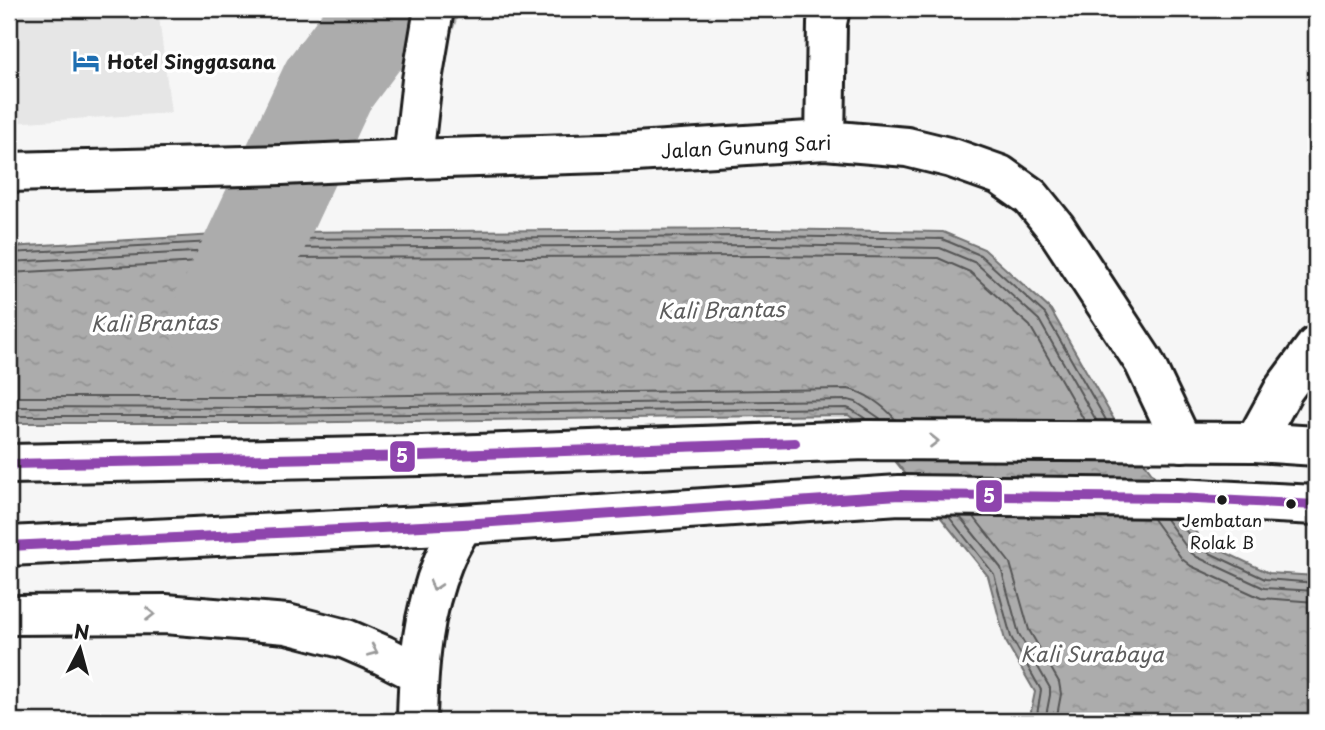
<svg xmlns="http://www.w3.org/2000/svg" width="1325" height="730" font-family="'Playpen Sans',sans-serif">
<defs>
<pattern id="water-ripples" width="26" height="14" patternUnits="userSpaceOnUse" patternTransform="scale(1.75)"><rect width="26" height="14" fill="#acacac"/><path d="M2 4q2-2 4 0t4 0M15 11q2-2 4 0t4 0" fill="none" stroke="#939393"/></pattern>
</defs>
<rect width="100%" height="100%" fill="#f6f6f6"/>
<filter id="ink" filterUnits="userSpaceOnUse"><feTurbulence type="fractalNoise" baseFrequency=".0143" numOctaves="2"/><feDisplacementMap in="SourceGraphic" scale="14" xChannelSelector="R" yChannelSelector="G"/><feConvolveMatrix kernelMatrix="1 2 1 2 8 2 1 2 1" color-interpolation-filters="sRGB"/></filter>
<g filter="url(#ink)">
<!-- built -->
<path fill="#e6e6e6" d="M 9,9 L 158,9 L 171,113 L 9,123 Z"/>
<!-- water -->
<path fill="url(#water-ripples)" stroke="#727272" stroke-width="2" d="M 765,229 L 943,232 L 984,249 L 1051,310 L 1120,430 L 1203,542 L 1269,573 L 1316,576 L 1316,721 L 1029,721 L 1035,692 L 1005,640 L 988,576 L 871,431 L 848,415 L 266,423 L 9,423 L 9,247 L 268,232 Z"/>
<g fill="none" stroke-linecap="round" stroke-linejoin="round">
<!-- shore -->
<path stroke="#565656" stroke-width="2" d="M 9,253 L 268,239 L 765,236 L 942,239 L 980,255 L 1045,314 L 1106,420
M 9,262 L 268,248 L 765,245 L 940,248 L 976,263 L 1039,320 L 1096,420
M 9,273 L 269,258 L 765,256 L 938,258 L 970,272 L 1030,326 L 1084,420
M 9,397 L 266,397 L 848,389 C 865,392 884,406 895,419
M 9,407 L 266,408 L 848,400 L 856,402 L 881,419
M 9,416 L 266,416 L 847,408 L 852,410 L 866,419
M 949,517 L 994,574 L 1011,637 L 1041,690 L 1036,721
M 960,517 L 1001,568 L 1019,634 L 1050,688 L 1050,695 L 1045,721
M 974,517 L 1010,563 L 1029,630 L 1059,682 L 1061,694 L 1056,721
M 1153,519 L 1182,559 L 1191,566 L 1261,598 L 1316,602
M 1166,519 L 1190,552 L 1197,557 L 1264,588 L 1316,591
M 1177,519 L 1199,548 L 1265,579 L 1316,583"/>
<!-- river -->
<path stroke="#acacac" stroke-width="96" d="M 217,323 L 328,85 L 366,34 L 410,9"/>
<!-- minor casing -->
<g stroke="#1c1c1c" stroke-width="44">
<path id="minor" d="M 825,140 L 827,23 L 830,9
M 413,159 L 422,80 L 434,9
M 9,172 L 282,165 L 413,159 L 635,152 L 825,140 L 907,147 L 952,158 L 1000,175 L 1031,197 L 1056,228 L 1144,362 L 1182,442
M 1255,442 L 1284,389 L 1316,346"/>
</g>
<!-- tertiary casing -->
<g stroke="#1c1c1c" stroke-width="44">
<path id="tertiary" d="M 9,615 L 165,614 L 287,624 L 346,639 L 383,655 L 418,673
M 417,721 C 418,667 422,613 443,562 C 448,549 456,536 463,524"/>
</g>
<!-- primary casing -->
<g stroke="#1c1c1c" stroke-width="44">
<path id="primary" d="M 9,464 L 422,456 L 866,440 L 1255,442 L 1316,446
M 9,546 L 463,524 L 899,495 L 1177,498 L 1316,505"/>
</g>
<!-- minor -->
<use href="#minor" stroke="#fff" stroke-width="38"/>
<!-- tertiary -->
<use href="#tertiary" stroke="#fff" stroke-width="38"/>
<!-- primary -->
<use href="#primary" stroke="#fff" stroke-width="38"/>
<!-- bus-1 casing -->
<g stroke="#fff" stroke-width="16">
<path id="bus-1" d="M 9,464 L 422,456 L 795,443
M 9,546 L 463,524 L 899,495 L 1177,498 L 1316,505"/>
</g>
<!-- bus-1 -->
<use href="#bus-1" stroke="#8e44ad" stroke-width="10"/>
</g>
<!-- one-way arrows -->
<defs><path id="oneway-chevron" d="M-2-3.5L2.5 0L-2 3.5" fill="none" stroke-width="1.6" stroke-linecap="round" stroke-linejoin="round" transform="scale(1.75)"/></defs>
<g stroke="#999">
<use href="#oneway-chevron" transform="translate(934 441)"/>
<use href="#oneway-chevron" transform="translate(435 586) rotate(108)"/>
<use href="#oneway-chevron" transform="translate(150 614)"/>
<use href="#oneway-chevron" transform="translate(373 651) rotate(23)"/>
</g>
</g>
<!-- icons -->
<defs>
<g id="hotel-bare" transform="scale(2.1)"><path d="M-6-4.5h1.5V1H6V5H4.5V3h-9V5H-6ZM-4 0a1.8 1.8 0 1 1 3.6 0ZM.5 0V-2.5h3Q6-2.5 6 0Z" fill="#1f6fb2" stroke="#fff" stroke-width="2.5" paint-order="stroke"/></g>
</defs>
<g fill-rule="evenodd">
<use href="#hotel-bare" x="86" y="61"/>
</g>
<!-- markers -->
<g fill="#1c1c1c" stroke="#fff" stroke-width="2.5">
<circle cx="1222" cy="500" r="6"/>
<circle cx="1291" cy="504" r="6"/>
</g>
<g text-anchor="middle" dominant-baseline="central" stroke-width="7" stroke-linejoin="round" paint-order="stroke">
<!-- bus labels -->
<g font-size="17" fill="#1c1c1c" stroke="#fff">
<text x="1222" y="520">Jembatan<tspan x="1222" dy="22">Rolak B</tspan></text>
</g>
<!-- poi labels -->
<g font-size="19" font-weight="bold" fill="#1c1c1c" stroke="#fff" text-anchor="start">
<text x="107" y="61">Hotel Singgasana</text>
</g>
<!-- street labels -->
<g font-size="19" fill="#1c1c1c" stroke="#fff">
<text transform="translate(746 146) rotate(-3)">Jalan Gunung Sari</text>
</g>
<!-- water labels -->
<g font-size="21" font-style="italic" fill="#5d5d5d" stroke="#fff">
<text transform="translate(721 309) rotate(-1)">Kali Brantas</text>
<text transform="translate(154 322) rotate(-1)">Kali Brantas</text>
<text x="1092" y="653">Kali Surabaya</text>
</g>
</g>
<g stroke="#fff" stroke-width="2.5">
<rect x="389" y="440" width="27" height="33" rx="7" fill="#8e44ad"/>
<rect x="975" y="479" width="28" height="34" rx="7" fill="#8e44ad"/>
</g>
<g font-size="19" text-anchor="middle" font-weight="bold" fill="#fff">
<text x="402" y="463">5</text>
<text x="989" y="503">5</text>
</g>
<!-- margin -->
<rect width="1325" height="730" fill="none" stroke="#fff" stroke-width="35"/>
<rect x="18" y="18" width="1290" height="695" fill="none" stroke="#1c1c1c" stroke-width="2.5" filter="url(#ink)"/>
<!-- north arrow -->
<g transform="translate(80 649) rotate(6)" stroke="#ffffff" stroke-width="5" paint-order="stroke">
<path d="M0-5L12 26L0 18L-12 26Z" fill="#1c1c1c"/>
<text y="-10" font-size="19" font-weight="bold" text-anchor="middle" fill="#1c1c1c">N</text>
</g>
</svg>
